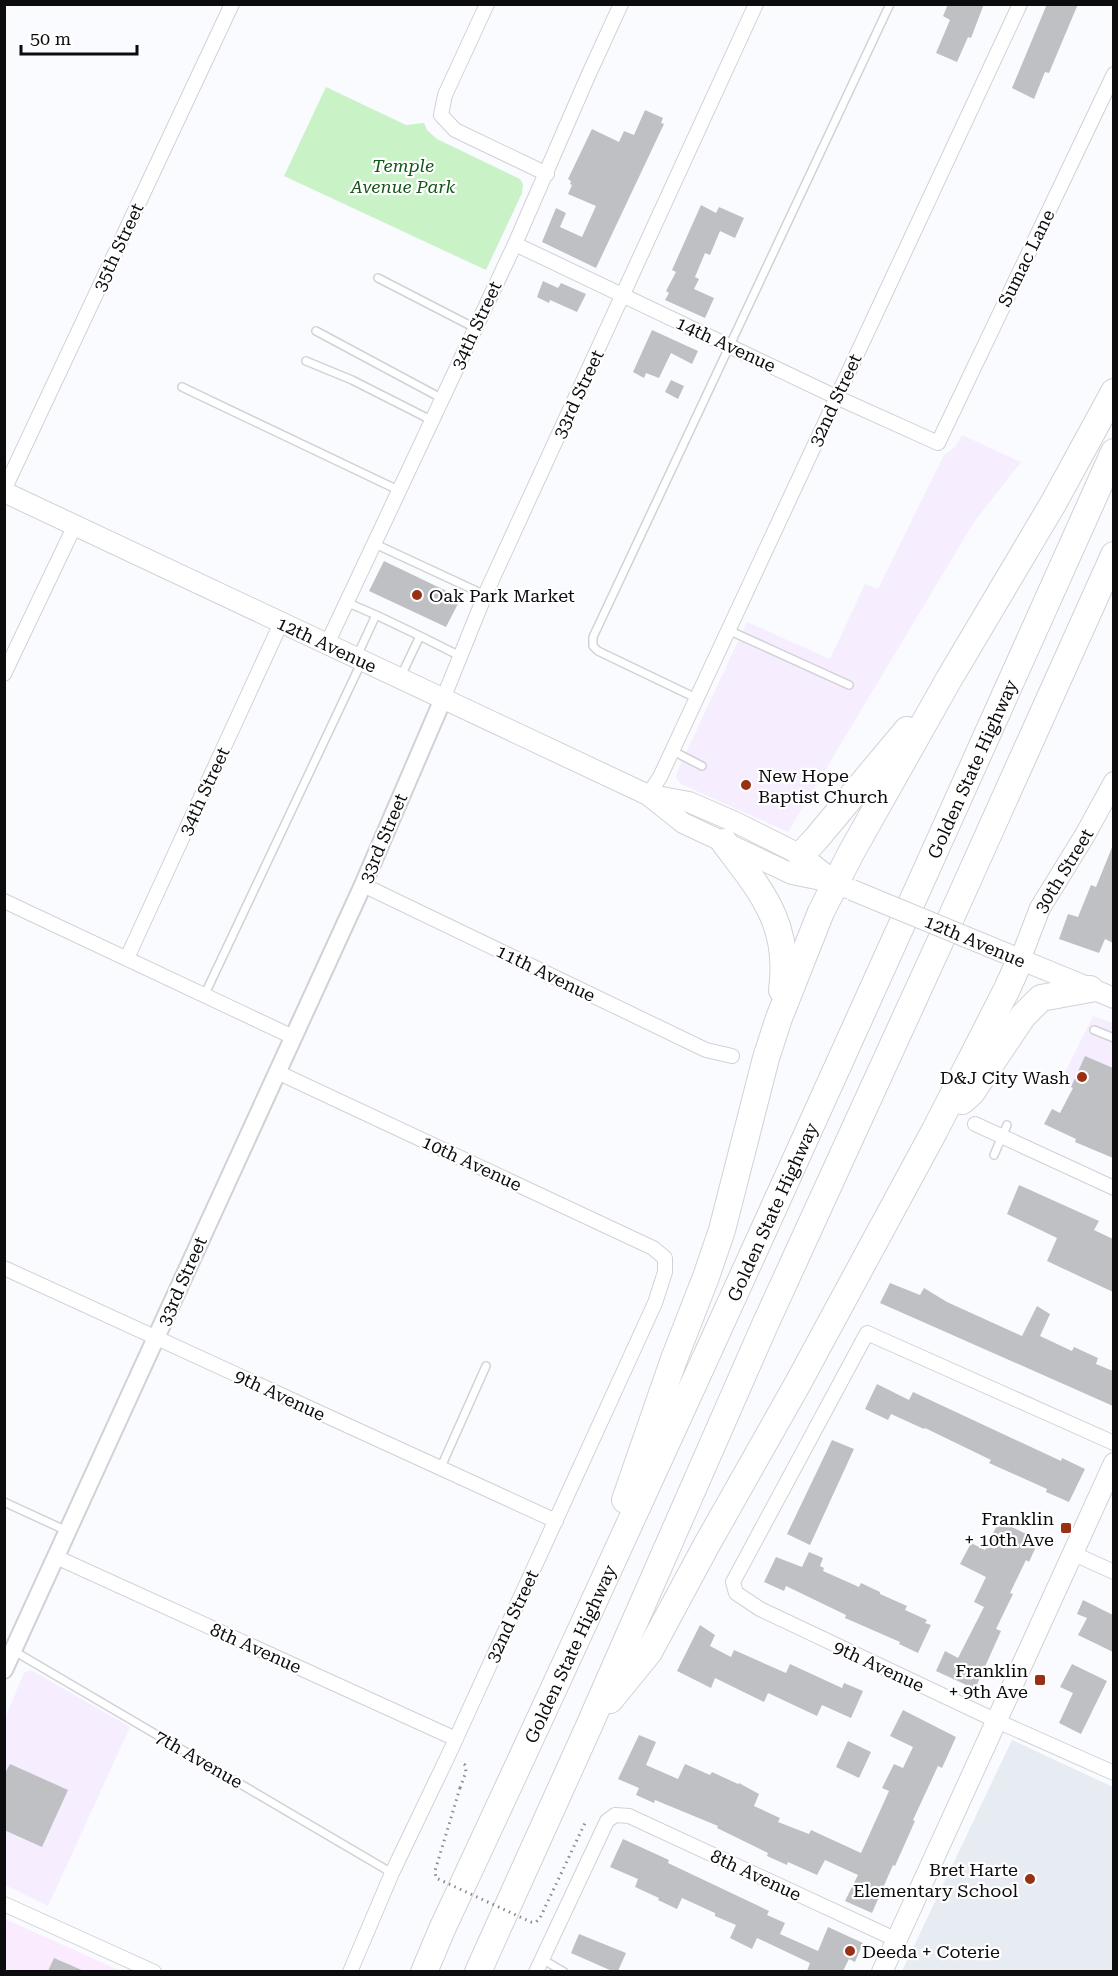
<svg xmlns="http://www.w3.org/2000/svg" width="1118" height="1976" font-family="'Roboto Serif',serif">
<rect width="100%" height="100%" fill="#f9fbff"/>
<!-- commercial -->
<path fill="#f6edfe" d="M 962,435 L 1021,462 L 974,522 L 788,832 L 681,784 L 676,778 L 677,772 L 747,622 L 830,659 L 865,584 L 878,589 L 944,455 L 955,447 Z
M 1093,1016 L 1113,1023 L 1113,1107 L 1060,1083 Z
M 31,1670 L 130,1727 L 48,1906 L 5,1885 L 5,1718 L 24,1673 Z"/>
<!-- industrial -->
<path fill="#fbebfe" d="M 5,1919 L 121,1971 L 5,1972 Z"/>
<!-- built -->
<path fill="#e7ecf3" d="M 1012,1740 L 1113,1787 L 1113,1971 L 902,1971 Z"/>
<!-- park -->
<path fill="#c9f2c7" d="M 326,87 L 406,125 L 424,123 L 427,130 L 437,139 L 520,179 L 523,184 L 522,193 L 486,270 L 284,176 Z"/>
<!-- building -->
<path fill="#bec0c4" d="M 948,4 L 984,4 L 971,38 L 968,37 L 957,62 L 936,53 L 950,20 L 943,16 Z
M 1047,4 L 1078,4 L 1049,73 L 1045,72 L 1034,99 L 1012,88 Z
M 645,110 L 663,118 L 661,123 L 664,124 L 596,268 L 542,242 L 556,208 L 566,213 L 560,227 L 582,237 L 596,206 L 568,194 L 572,185 L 570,184 L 571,181 L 568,179 L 592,129 L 619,142 L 624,131 L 634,135 Z
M 701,205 L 716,213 L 719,207 L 744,218 L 735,238 L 720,231 L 710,255 L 705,253 L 695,277 L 699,279 L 694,289 L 714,298 L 705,318 L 665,300 L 669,293 L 666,291 L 676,272 L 672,270 Z
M 543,281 L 558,288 L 561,283 L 586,294 L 577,312 L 550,300 L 549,303 L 537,297 Z
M 652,330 L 698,351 L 692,364 L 671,353 L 659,378 L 646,373 L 644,378 L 633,372 Z
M 671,380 L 684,386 L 678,399 L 665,392 Z
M 384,561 L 461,598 L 446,627 L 369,591 Z
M 1113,845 L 1113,943 L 1105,939 L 1099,953 L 1059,939 L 1068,914 L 1078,917 L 1091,885 L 1096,887 Z
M 1085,1056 L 1113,1068 L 1113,1158 L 1075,1142 L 1076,1139 L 1044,1124 L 1052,1109 L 1060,1113 L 1073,1088 L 1071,1087 Z
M 1019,1185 L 1099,1221 L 1094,1230 L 1113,1239 L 1113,1292 L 1047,1261 L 1057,1238 L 1007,1214 Z
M 890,1283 L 920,1295 L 924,1288 L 947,1302 L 1022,1336 L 1037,1306 L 1050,1314 L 1040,1336 L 1072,1351 L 1074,1347 L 1098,1358 L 1096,1364 L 1113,1371 L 1113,1406 L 880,1303 Z
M 877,1384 L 909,1400 L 913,1392 L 1061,1461 L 1062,1458 L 1085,1469 L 1069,1502 L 1046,1492 L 1047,1489 L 989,1463 L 991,1460 L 925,1428 L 924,1429 L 891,1414 L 888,1420 L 865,1409 Z
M 832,1440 L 854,1449 L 810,1545 L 787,1534 Z
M 999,1521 L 1039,1540 L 1029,1562 L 1026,1560 L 1010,1593 L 1013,1594 L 996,1629 L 1001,1631 L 975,1689 L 936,1671 L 945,1651 L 958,1658 L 984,1607 L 974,1602 L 986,1577 L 960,1564 L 971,1543 L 985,1550 Z
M 809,1552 L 823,1558 L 820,1566 L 824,1568 L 823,1571 L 859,1587 L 861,1583 L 880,1592 L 880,1594 L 907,1606 L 905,1610 L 927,1620 L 925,1623 L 931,1625 L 918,1653 L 899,1644 L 900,1642 L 845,1618 L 846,1615 L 786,1586 L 784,1591 L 764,1582 L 776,1557 L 802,1567 Z
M 1083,1600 L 1113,1615 L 1113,1652 L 1078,1635 L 1087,1618 L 1077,1614 Z
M 700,1625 L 715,1635 L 710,1646 L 731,1657 L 734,1650 L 786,1673 L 790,1664 L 842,1688 L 844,1683 L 863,1691 L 851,1718 L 822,1705 L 817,1716 L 768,1693 L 764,1702 L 715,1678 L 711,1688 L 677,1671 Z
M 1072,1664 L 1107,1681 L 1081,1734 L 1059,1723 L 1073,1693 L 1060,1687 Z
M 903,1710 L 956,1737 L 942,1768 L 938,1766 L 913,1820 L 915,1821 L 895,1866 L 893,1865 L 872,1913 L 845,1901 L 858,1875 L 825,1860 L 817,1875 L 788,1862 L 787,1865 L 767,1856 L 768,1853 L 717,1828 L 718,1826 L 655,1800 L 654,1803 L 636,1795 L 639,1788 L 618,1779 L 639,1735 L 656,1742 L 646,1765 L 678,1779 L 685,1764 L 710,1775 L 712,1772 L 738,1784 L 739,1783 L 759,1794 L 754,1806 L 780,1818 L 778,1822 L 809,1834 L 811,1830 L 861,1853 L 889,1791 L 882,1788 L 894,1764 L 903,1768 L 913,1747 L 890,1736 Z
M 848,1741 L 871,1752 L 859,1778 L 836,1767 Z
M 10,1764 L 68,1790 L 42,1847 L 4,1830 L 4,1775 Z
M 623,1839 L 669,1860 L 668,1863 L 769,1911 L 767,1915 L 785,1923 L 780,1934 L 818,1951 L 828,1927 L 863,1943 L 855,1962 L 849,1959 L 843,1971 L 807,1971 L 810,1963 L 757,1938 L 752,1949 L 730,1938 L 736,1925 L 715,1916 L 715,1913 L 682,1898 L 677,1909 L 658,1900 L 659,1898 L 635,1887 L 638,1879 L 610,1867 Z
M 579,1934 L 626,1953 L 618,1971 L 612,1971 L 571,1953 Z
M 54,1958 L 84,1971 L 48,1971 Z"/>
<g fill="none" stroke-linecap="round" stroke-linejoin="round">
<!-- service casing -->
<g stroke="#d0d2d6" stroke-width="10">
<path id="service" d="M 378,278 L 475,328
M 316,331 L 441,398
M 306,361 L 352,380 L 431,420
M 182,387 L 398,490
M 373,543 L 485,595
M 346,602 L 376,615
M 728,630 L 849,685
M 420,636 L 460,656
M 357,656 L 376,615 L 420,636 L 400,678
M 696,698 L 598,651 L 593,646 L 593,637 L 890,4
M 673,751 L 702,766
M 204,996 L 362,661
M 1094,1030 L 1114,1038
M 994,1155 L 1007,1125
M 441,1467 L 486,1366
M 4,1502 L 67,1531
M 14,1651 L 392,1873
M 542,1959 L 564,1972"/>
</g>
<!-- minor casing -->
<g stroke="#d0d2d6" stroke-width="16">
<path id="minor" d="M 487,4 L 445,95 L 441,115 L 455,130 L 547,174
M 515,244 L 836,397 L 938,443 L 1114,74
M 4,490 L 232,4
M 327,644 L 515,244 L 588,76 L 621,4
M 4,674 L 75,525
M 443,699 L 485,595 L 756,4
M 648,795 L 660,777 L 1020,4
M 363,885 L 706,1050 L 732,1056
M 4,901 L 293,1037
M 127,958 L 281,623
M 277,1072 L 653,1248 L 665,1258 L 665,1272 L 655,1303 L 448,1756 L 392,1873 L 350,1972
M 975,1124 L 1114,1188
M 4,1268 L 556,1521
M 1114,1443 L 867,1333 L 733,1582 L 736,1593 L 760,1609 L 997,1721 L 1114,1773
M 1072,1553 L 1114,1572
M 56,1557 L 456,1739
M 4,1904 L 154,1972
M 536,1972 L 607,1821 L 615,1815 L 629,1816 L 897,1940"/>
</g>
<!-- tertiary casing -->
<g stroke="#d0d2d6" stroke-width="20">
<path id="tertiary" d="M 4,1670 L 363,885 L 443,699"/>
</g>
<!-- secondary casing -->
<g stroke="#d0d2d6" stroke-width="22">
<g id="secondary">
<path id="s1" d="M 4,492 L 648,795 L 683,823 L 792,874 L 836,883 L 847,888"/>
<path d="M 651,795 L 689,802 L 735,822 L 801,855 L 834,881"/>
<path d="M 966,937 L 1114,998"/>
<path id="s2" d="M 1020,960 L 1040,908 L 1085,835 L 1114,782"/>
<path d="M 882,1972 L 1114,1463"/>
</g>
</g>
<!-- motorway casing -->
<g stroke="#d0d2d6" stroke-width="28">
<g id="motorway">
<path d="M 724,842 C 761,891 791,924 782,990"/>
<path d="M 801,855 L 816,839 L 907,730"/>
<path d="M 962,1101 L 972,1092 L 1023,1016 L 1041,998 L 1090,989"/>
<path d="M 625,1500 L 674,1359 L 706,1277 L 722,1230 L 766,1058 L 779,1018 L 821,912 L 851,853 L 949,679 L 1054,502 L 1114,392"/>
<path d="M 610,1700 L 649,1652 L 706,1546 L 797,1385 L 935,1130 L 1007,989 L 1020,960"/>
<path id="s3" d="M 424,1972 L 443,1927 C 672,1437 893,945 1114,452"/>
<path d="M 478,1972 L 589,1726 L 764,1327 L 950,920 L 1114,555"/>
</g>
</g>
<!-- path -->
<path stroke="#8a8b8e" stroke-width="3" stroke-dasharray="1.5 4.5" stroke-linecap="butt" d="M 460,1788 L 466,1772 L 465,1765 L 461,1763"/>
<!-- service -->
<use href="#service" stroke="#fff" stroke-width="7"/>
<!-- minor -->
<use href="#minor" stroke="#fff" stroke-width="14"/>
<!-- tertiary -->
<use href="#tertiary" stroke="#fff" stroke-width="16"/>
<!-- secondary -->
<use href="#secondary" stroke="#fff" stroke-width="20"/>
<!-- motorway -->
<use href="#motorway" stroke="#fff" stroke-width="26"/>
<!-- secondary-bridge casing -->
<g stroke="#d0d2d6" stroke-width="22" stroke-linecap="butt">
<path id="secondary-bridge" d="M 852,890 L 966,937"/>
</g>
<!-- path-bridge -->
<path stroke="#8a8b8e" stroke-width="3" stroke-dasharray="1.5 4.5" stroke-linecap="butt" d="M 460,1788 L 435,1871 L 436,1878 L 531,1922 L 536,1922 L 540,1918 L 585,1823"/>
<!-- secondary-bridge -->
<use href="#secondary-bridge" stroke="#fff" stroke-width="20"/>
</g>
<!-- markers -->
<g fill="#983013" stroke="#fff" stroke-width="2">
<circle cx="417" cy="595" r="6"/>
<circle cx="746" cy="785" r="6"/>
<circle cx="1082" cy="1077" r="6"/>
<rect x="1060" y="1522" width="12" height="12" rx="3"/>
<rect x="1034" y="1674" width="12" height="12" rx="3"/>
<circle cx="1030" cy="1879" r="6"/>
<circle cx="850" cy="1951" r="6"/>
</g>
<g text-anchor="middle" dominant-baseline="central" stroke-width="4.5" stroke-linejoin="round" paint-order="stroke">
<!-- park labels -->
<g font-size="18" font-style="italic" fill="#115717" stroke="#fff">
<text x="403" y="165">Temple<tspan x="403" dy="21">Avenue Park</tspan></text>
</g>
<!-- street labels -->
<g font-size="18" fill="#0c0c0e" stroke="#fff">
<text transform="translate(118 247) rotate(-65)">35th Street</text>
<text transform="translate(1026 258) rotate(-64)">Sumac Lane</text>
<text transform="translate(476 325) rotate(-65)">34th Street</text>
<text transform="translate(726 344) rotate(25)">14th Avenue</text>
<text transform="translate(578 394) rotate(-65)">33rd Street</text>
<text transform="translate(835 400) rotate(-65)">32nd Street</text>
<text stroke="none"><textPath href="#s1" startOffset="357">12th Avenue</textPath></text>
<text stroke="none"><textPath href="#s3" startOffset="1322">Golden State Highway</textPath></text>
<text transform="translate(204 791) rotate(-65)">34th Street</text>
<text transform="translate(383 838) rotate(-67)">33rd Street</text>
<text stroke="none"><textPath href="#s2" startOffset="100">30th Street</textPath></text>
<text transform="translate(975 941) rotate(23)">12th Avenue</text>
<text transform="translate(546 973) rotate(26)">11th Avenue</text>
<text transform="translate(472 1163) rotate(25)">10th Avenue</text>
<text stroke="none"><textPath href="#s3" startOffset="836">Golden State Highway</textPath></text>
<text transform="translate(182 1281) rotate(-66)">33rd Street</text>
<text transform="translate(280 1395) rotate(25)">9th Avenue</text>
<text transform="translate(512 1616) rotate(-65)">32nd Street</text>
<text transform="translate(256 1648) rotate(24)">8th Avenue</text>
<text stroke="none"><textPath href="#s3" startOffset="350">Golden State Highway</textPath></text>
<text transform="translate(879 1666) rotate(25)">9th Avenue</text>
<text transform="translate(199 1759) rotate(30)">7th Avenue</text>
<text transform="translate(756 1875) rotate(25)">8th Avenue</text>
</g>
<!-- poi labels -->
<g font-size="18" fill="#0c0c0e" stroke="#fff" text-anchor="end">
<text x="429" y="595" text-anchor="start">Oak Park Market</text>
<text x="758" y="775" text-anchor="start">New Hope<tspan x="758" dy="21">Baptist Church</tspan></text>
<text x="1070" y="1077">D&amp;J City Wash</text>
<text x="1054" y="1518">Franklin<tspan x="1054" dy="21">+ 10th Ave</tspan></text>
<text x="1028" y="1670">Franklin<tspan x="1028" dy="21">+ 9th Ave</tspan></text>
<text x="1018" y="1869">Bret Harte<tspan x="1018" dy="21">Elementary School</tspan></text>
<text x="862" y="1951" text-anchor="start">Deeda + Coterie</text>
</g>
</g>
<!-- border -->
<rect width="1118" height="1976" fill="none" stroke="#0c0c0e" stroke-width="12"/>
<!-- scale -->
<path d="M21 45v9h116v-9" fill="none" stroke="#0c0c0e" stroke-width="3"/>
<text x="30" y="45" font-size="18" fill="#0c0c0e" stroke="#ffffff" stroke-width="4.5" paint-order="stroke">50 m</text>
</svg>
